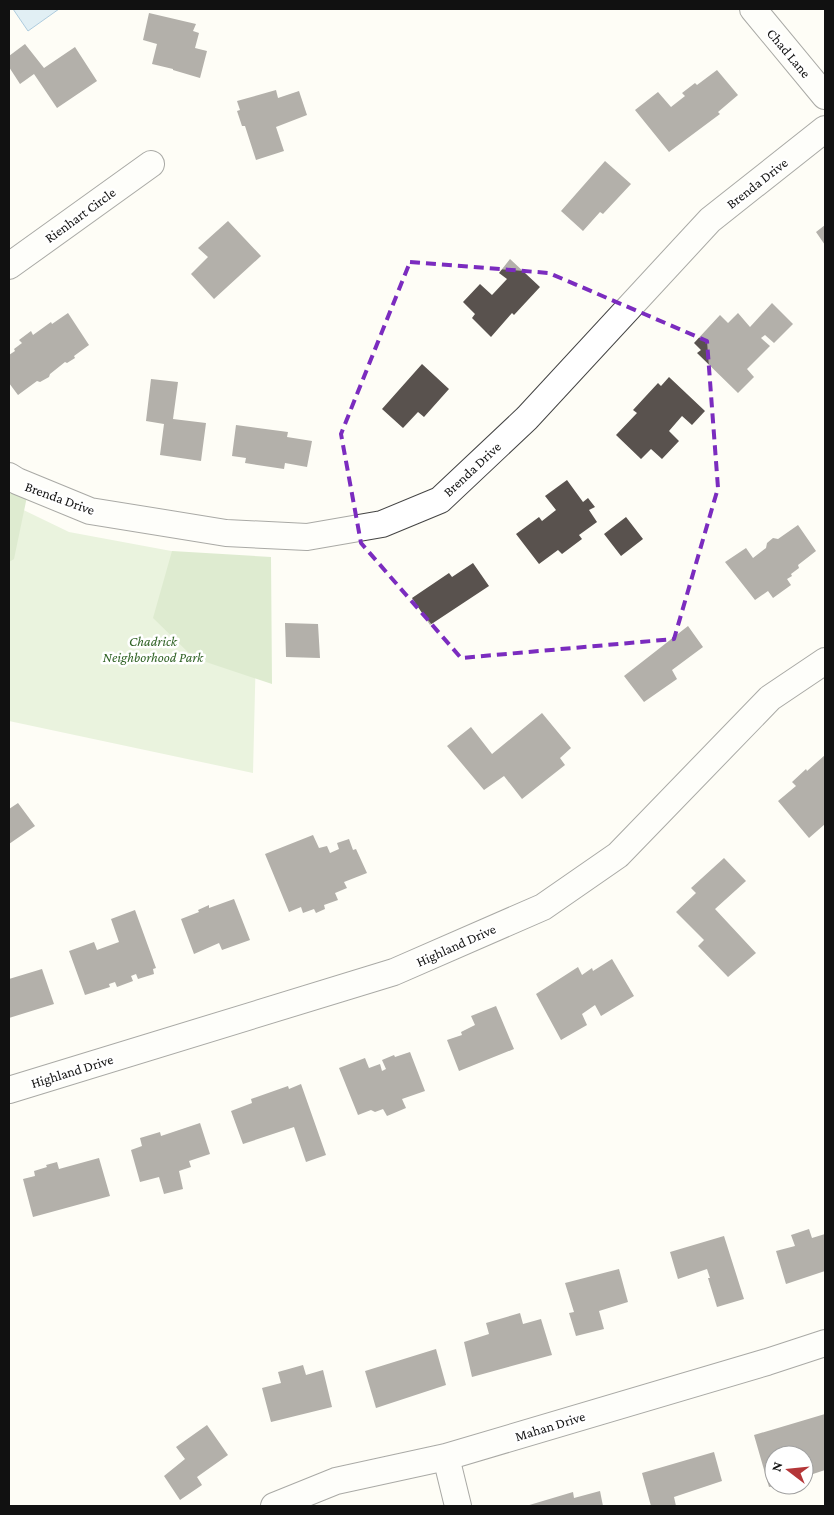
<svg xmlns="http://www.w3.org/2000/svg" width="834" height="1515" font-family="'Crimson Pro',serif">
<rect width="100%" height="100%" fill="#fefdf6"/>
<!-- green -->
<path fill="#d3e6c1" d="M 9,503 L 69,532 L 258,567 L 253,773 L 9,721 Z"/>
<!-- forest -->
<path fill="#b8d6a2" d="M 9,487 L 29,487 L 14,559 L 9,562 Z
M 172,551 L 271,557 L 272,684 L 194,658 L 153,618 Z"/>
<!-- water -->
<path fill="#bfddf1" stroke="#4d8fc1" d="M 13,9 L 59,9 L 28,31 Z"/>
<!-- building -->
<path fill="#59524e" d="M 149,13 L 196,24 L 193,31 L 199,33 L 195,48 L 207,51 L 200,78 L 173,70 L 173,69 L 152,64 L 157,44 L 143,40 Z
M 25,44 L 44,68 L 75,47 L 97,81 L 57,108 L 34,74 L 20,84 L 9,67 L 9,56 Z
M 717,70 L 738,95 L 718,112 L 720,114 L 669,152 L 635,110 L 658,92 L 671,107 L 685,96 L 682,93 L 695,83 L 697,85 Z
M 276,90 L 278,98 L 299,91 L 307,115 L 276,127 L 284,151 L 256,160 L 245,126 L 242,126 L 237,111 L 240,110 L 237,101 Z
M 605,161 L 631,184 L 603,214 L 600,212 L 583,231 L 561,211 Z
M 228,221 L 261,256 L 214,299 L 191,274 L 208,257 L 198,248 Z
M 825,225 L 825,245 L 816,232 Z
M 510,259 L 540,287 L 514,315 L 512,313 L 491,337 L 472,318 L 475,314 L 463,302 L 480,284 L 492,295 L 507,279 L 499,273 Z
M 772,303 L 793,324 L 774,343 L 765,335 L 761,338 L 770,346 L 747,369 L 754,377 L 738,393 L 697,353 L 701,350 L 694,343 L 720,315 L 728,323 L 738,313 L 750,327 Z
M 68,313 L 89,345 L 74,356 L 75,358 L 67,363 L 65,362 L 50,374 L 49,377 L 40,382 L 37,381 L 18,395 L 9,383 L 9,355 L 15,351 L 14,349 L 22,343 L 19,340 L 31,331 L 33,335 L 51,322 L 52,324 Z
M 422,364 L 449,389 L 424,417 L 418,412 L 403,428 L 382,409 Z
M 669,377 L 705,411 L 692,425 L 682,416 L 669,431 L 679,441 L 662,459 L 651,449 L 641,459 L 616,435 L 637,413 L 633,410 L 658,383 L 661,386 Z
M 151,379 L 178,382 L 173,419 L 206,423 L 201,461 L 160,455 L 164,424 L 146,421 Z
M 236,425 L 288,432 L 287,437 L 312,441 L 307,467 L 285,463 L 284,469 L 245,463 L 246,458 L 232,456 Z
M 567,480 L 583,502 L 588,498 L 595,507 L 589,510 L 597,522 L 579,535 L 582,539 L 562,554 L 558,550 L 539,564 L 516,534 L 539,517 L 542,521 L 556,510 L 545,496 Z
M 626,517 L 643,539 L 621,556 L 604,534 Z
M 798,525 L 816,551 L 798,565 L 799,568 L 791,574 L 792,576 L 787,579 L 791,585 L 773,598 L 768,591 L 755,600 L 725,562 L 746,548 L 753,558 L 766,548 L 767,543 L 773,538 L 778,539 Z
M 473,563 L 489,586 L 430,625 L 412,598 L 449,573 L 452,577 Z
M 285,623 L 318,624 L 320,658 L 286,657 Z
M 688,626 L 703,647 L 672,670 L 677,679 L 644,702 L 624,676 Z
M 542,713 L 571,748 L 560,758 L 565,765 L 522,799 L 504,776 L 484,790 L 447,746 L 471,727 L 492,754 Z
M 825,755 L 825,824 L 809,838 L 778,801 L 796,786 L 792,782 L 806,769 L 807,771 Z
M 18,803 L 35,826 L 9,844 L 9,809 Z
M 313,835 L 319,848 L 327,846 L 330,853 L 339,849 L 337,843 L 349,839 L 353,850 L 356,849 L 367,873 L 344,882 L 347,888 L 335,893 L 338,900 L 324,905 L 325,909 L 316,913 L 314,909 L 303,913 L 301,907 L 289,912 L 265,854 Z
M 724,858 L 746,881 L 715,909 L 756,953 L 728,977 L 698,946 L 704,940 L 676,912 L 696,893 L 691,888 Z
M 234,899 L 250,940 L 222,950 L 219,943 L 194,954 L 181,919 L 199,912 L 198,910 L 209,905 L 209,908 Z
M 135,910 L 156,968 L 153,969 L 154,974 L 138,979 L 136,974 L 131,976 L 133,981 L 117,987 L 115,982 L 109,984 L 110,987 L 85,995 L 69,951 L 94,942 L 97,950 L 119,942 L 111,919 Z
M 612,959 L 634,996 L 601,1016 L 595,1005 L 582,1014 L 587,1025 L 561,1040 L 536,994 L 578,967 L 582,975 L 592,968 L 593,971 Z
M 42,969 L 54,1004 L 9,1018 L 9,979 Z
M 496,1006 L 514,1049 L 459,1071 L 447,1040 L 462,1035 L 461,1032 L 475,1025 L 471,1016 Z
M 410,1052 L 425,1091 L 402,1099 L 406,1108 L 387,1116 L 383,1109 L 375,1112 L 371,1110 L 358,1115 L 339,1068 L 365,1058 L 369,1068 L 380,1064 L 382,1071 L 386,1069 L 382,1060 L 394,1055 L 395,1057 Z
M 301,1084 L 326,1155 L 306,1162 L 294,1127 L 243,1144 L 231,1111 L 252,1103 L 251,1099 L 288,1086 L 289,1089 Z
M 200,1123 L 210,1154 L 189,1161 L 191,1167 L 179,1171 L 183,1189 L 164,1194 L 159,1177 L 140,1182 L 131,1150 L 142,1146 L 140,1138 L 160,1132 L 161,1136 Z
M 99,1158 L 110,1196 L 33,1217 L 23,1179 L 35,1176 L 34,1171 L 47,1167 L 46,1165 L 57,1162 L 59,1169 Z
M 809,1229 L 812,1238 L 825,1234 L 825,1271 L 786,1284 L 776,1251 L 795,1246 L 791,1235 Z
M 724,1236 L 744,1299 L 717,1307 L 708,1278 L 710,1278 L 707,1269 L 678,1279 L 670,1252 Z
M 619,1269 L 628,1302 L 599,1311 L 604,1329 L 576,1336 L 569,1313 L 574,1312 L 565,1283 Z
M 520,1313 L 523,1324 L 541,1319 L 552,1355 L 472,1377 L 464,1342 L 489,1334 L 486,1323 Z
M 436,1349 L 446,1385 L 376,1408 L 365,1371 Z
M 303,1365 L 306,1375 L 323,1370 L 332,1407 L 271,1422 L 262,1388 L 281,1383 L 278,1372 Z
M 825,1414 L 825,1470 L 804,1477 L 804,1455 L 774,1455 L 774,1486 L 769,1487 L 754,1435 Z
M 207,1425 L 228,1455 L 197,1477 L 202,1485 L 180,1500 L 164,1476 L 185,1459 L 176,1447 Z
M 714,1452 L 722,1481 L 674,1497 L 676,1506 L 651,1506 L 642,1473 Z
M 600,1491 L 603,1506 L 526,1506 L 573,1492 L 574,1498 Z"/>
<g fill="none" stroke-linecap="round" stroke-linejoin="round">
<!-- minor casing -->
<g stroke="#444" stroke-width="28">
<path id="minor" d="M 753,9 L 825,96
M 9,266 L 151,164
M 9,476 L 17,481 L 90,511 L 226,533 L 307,537 L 382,524 L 440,500 L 527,418 L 710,220 L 825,129
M 9,1090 L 394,972 L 543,907 L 618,855 L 770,698 L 825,661
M 446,1457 L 458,1506
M 274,1506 L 336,1481 L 446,1457 L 767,1362 L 825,1343"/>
</g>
<!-- minor -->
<use href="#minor" stroke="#fff" stroke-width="26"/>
</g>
<!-- marked area -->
<path d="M0 0H834V1515H0ZM 410,262 L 549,273 L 707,341 L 718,488 L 674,639 L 461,658 L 361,543 L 341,434 Z" fill="#fefdf6" fill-opacity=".55" fill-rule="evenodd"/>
<path fill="none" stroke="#7b2cbf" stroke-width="4" stroke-dasharray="10 6" stroke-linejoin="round" d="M 410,262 L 549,273 L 707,341 L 718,488 L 674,639 L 461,658 L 361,543 L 341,434 Z"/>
<g text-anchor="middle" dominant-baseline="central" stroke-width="5" stroke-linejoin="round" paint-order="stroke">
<!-- street labels -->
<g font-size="14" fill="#111" stroke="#fff">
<text transform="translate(789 53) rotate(50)">Chad Lane</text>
<text transform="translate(757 183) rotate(-38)">Brenda Drive</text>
<text transform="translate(80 215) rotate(-36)">Rienhart Circle</text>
<text transform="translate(472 469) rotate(-43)">Brenda Drive</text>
<text transform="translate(60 498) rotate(20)">Brenda Drive</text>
<text transform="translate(456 945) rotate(-24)">Highland Drive</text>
<text transform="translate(72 1071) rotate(-17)">Highland Drive</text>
<text transform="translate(550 1426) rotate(-17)">Mahan Drive</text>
</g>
<!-- park labels -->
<g font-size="14" font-style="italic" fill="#316326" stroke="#fff">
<text x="153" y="641">Chadrick<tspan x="153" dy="16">Neighborhood Park</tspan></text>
</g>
</g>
<!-- border -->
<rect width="834" height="1515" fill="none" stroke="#111111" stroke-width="20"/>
<!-- north arrow -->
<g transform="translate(789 1470) rotate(286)"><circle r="24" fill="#ffffff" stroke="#a0a0a0"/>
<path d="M0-4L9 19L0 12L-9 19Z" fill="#b43638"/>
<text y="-8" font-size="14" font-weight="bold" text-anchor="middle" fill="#111111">N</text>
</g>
</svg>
